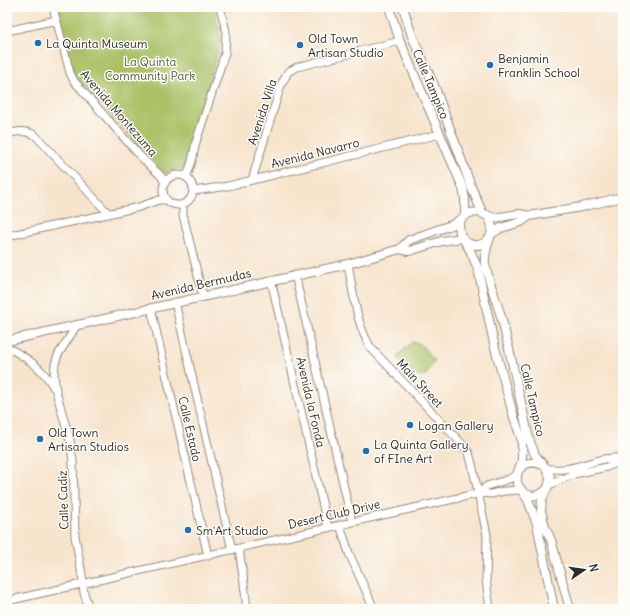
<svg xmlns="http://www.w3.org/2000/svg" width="630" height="616" font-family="Delius,sans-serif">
<rect width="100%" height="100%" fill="#fdfcf7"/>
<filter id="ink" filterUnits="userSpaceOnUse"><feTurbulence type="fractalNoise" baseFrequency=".025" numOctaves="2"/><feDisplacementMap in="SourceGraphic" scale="8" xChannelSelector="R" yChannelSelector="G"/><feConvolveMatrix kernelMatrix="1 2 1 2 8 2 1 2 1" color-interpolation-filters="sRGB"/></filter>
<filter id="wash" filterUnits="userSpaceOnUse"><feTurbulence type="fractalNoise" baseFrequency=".012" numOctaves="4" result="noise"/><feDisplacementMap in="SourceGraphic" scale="16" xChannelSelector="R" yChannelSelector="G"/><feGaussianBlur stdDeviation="0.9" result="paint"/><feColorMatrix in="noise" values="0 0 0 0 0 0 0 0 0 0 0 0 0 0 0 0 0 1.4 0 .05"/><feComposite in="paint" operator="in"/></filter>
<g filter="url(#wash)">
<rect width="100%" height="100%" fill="#f7e4cd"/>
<!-- green -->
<path fill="#aac166" stroke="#6a7648" d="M 57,7 L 214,7 L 220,33 L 220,44 L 187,156 L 186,168 L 177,169 L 165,174 L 75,75 L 69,59 Z
M 412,342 L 419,343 C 421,346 423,347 426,350 C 429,353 429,357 434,359 L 434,362 L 426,375 L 416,376 L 412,371 L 406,367 L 405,363 L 401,362 L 397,356 Z"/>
</g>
<g filter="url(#ink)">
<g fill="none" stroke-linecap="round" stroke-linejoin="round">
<!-- minor casing -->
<g stroke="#91887c" stroke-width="9">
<path id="minor" d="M 53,7 L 70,73 L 74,81 L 141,157 L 161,176 L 165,183
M 7,31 L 56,20
M 7,134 C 18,131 25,130 35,135 L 109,214
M163 190a15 15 0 1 1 30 0a15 15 0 1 1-30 0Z
M 185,176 L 188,173 L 192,161 L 196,142 L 225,53 L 226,31 L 220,7
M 252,180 L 281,85 L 288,72 L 297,67 L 400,41
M 194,191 L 228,186 L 440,134
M 183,204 L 183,215 L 203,296
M 7,236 L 139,207 L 159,200 L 167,200
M 348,264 C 353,290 356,325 371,348 L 462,444 L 469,453 L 472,464 L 487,535 L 486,580 L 490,609
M 295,275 L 352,522
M 271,280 L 328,528
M 175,302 L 232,550
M 151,308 L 208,556
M 77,325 L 58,355 L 55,364 L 54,376 L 56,391 L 70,441 L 73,461 L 75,536 L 82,575 L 84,593 L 89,609
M 7,347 C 27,358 43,368 54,388
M 546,468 C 566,473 585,463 604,459 C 610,458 617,458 623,457
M 549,485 L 574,474 L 607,467 L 623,460
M 480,493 L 487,486 L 509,479 L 517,475
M 340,525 L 349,553 L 374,609
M 239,549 L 244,583 L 247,609
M 7,601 L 480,493 L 491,494 L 504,491 L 521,490"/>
</g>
<!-- tertiary casing -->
<g stroke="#91887c" stroke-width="10">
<path id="tertiary" d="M 389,7 L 400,41 L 463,188 L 465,199 L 465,216
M 403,7 L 412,36 L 434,85 L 472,189 L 483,214
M 486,215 C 501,230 482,245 485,264 C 489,282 497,302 502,320 C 512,359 520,399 529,439 L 535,455 L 546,468 L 550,476 L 549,485 L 542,499 L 541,511 L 545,527 L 551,540 L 570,609
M 461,220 L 459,224 L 460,234 L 470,250 L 478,269 L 495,348 L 513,414 L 522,441 L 522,460 L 517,475 L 517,483 L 528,500 L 537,524 L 554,609
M 491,234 L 501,228 L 521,222 L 529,216
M 466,242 C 474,247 483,246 489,238
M 400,249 L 409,240 L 454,224 L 469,213 L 480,212 L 494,218 L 519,214 L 529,216 L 581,207 L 623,197
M 7,341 L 348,264 L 400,249 L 409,251 L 442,241 L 462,238
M 519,470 C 525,462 534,461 543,465
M 523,493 C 532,497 539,497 546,490"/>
</g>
<!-- minor -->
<use href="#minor" stroke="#fff" stroke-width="7"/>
<!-- tertiary -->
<use href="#tertiary" stroke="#fff" stroke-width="8"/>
</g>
</g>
<!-- markers -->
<g fill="#1f6fb2" stroke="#fdfcf7" stroke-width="1.5">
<circle cx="38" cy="43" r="4"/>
<circle cx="300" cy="45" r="4"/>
<circle cx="490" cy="65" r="4"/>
<circle cx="410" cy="425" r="4"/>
<circle cx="40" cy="439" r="4"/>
<circle cx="366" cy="451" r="4"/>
<circle cx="188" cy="530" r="4"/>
</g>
<g text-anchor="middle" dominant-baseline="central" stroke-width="3" stroke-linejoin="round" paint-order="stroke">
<!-- poi labels -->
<g font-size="12" fill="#2b2b2b" stroke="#fdfcf7" text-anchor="start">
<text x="308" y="38">Old Town<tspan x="308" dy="14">Artisan Studio</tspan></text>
<text x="46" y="43">La Quinta Museum</text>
<text x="498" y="58">Benjamin<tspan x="498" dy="14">Franklin School</tspan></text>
<text x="418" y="425">Logan Gallery</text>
<text x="48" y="432">Old Town<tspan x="48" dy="14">Artisan Studios</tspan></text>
<text x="374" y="444">La Quinta Gallery<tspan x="374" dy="14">of FIne Art</tspan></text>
<text x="196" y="530">Sm'Art Studio</text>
</g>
<!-- park labels -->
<g font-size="12" fill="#51583d" stroke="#fdfcf7">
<text x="150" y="61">La Quinta<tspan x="150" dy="14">Community Park</tspan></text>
</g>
<!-- street labels -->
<g font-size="12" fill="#2b2b2b" stroke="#fdfcf7">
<text transform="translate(431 84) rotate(67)">Calle Tampico</text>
<text transform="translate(262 112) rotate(-72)">Avenida Villa</text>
<text transform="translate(119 113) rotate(49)">Avenida Montezuma</text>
<text transform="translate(315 153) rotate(-14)">Avenida Navarro</text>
<text transform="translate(201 284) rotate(-13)">Avenida Bermudas</text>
<text transform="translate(420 383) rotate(47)">Main Street</text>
<text transform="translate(533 400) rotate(77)">Calle Tampico</text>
<text transform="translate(311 402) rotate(77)">Avenida la Fonda</text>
<text transform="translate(190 429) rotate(77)">Calle Estado</text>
<text transform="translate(63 500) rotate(-92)">Calle Cadiz</text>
<text transform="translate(334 514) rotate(-13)">Desert Club Drive</text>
</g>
</g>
<!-- margin -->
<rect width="630" height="616" fill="none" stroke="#fdfcf7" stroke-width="24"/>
<!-- north arrow -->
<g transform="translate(584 570) rotate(77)" stroke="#fdfcf7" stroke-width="3" paint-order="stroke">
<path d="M0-3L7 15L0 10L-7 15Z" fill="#2b2b2b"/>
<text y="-6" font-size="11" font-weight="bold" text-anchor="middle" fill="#2b2b2b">N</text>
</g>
</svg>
